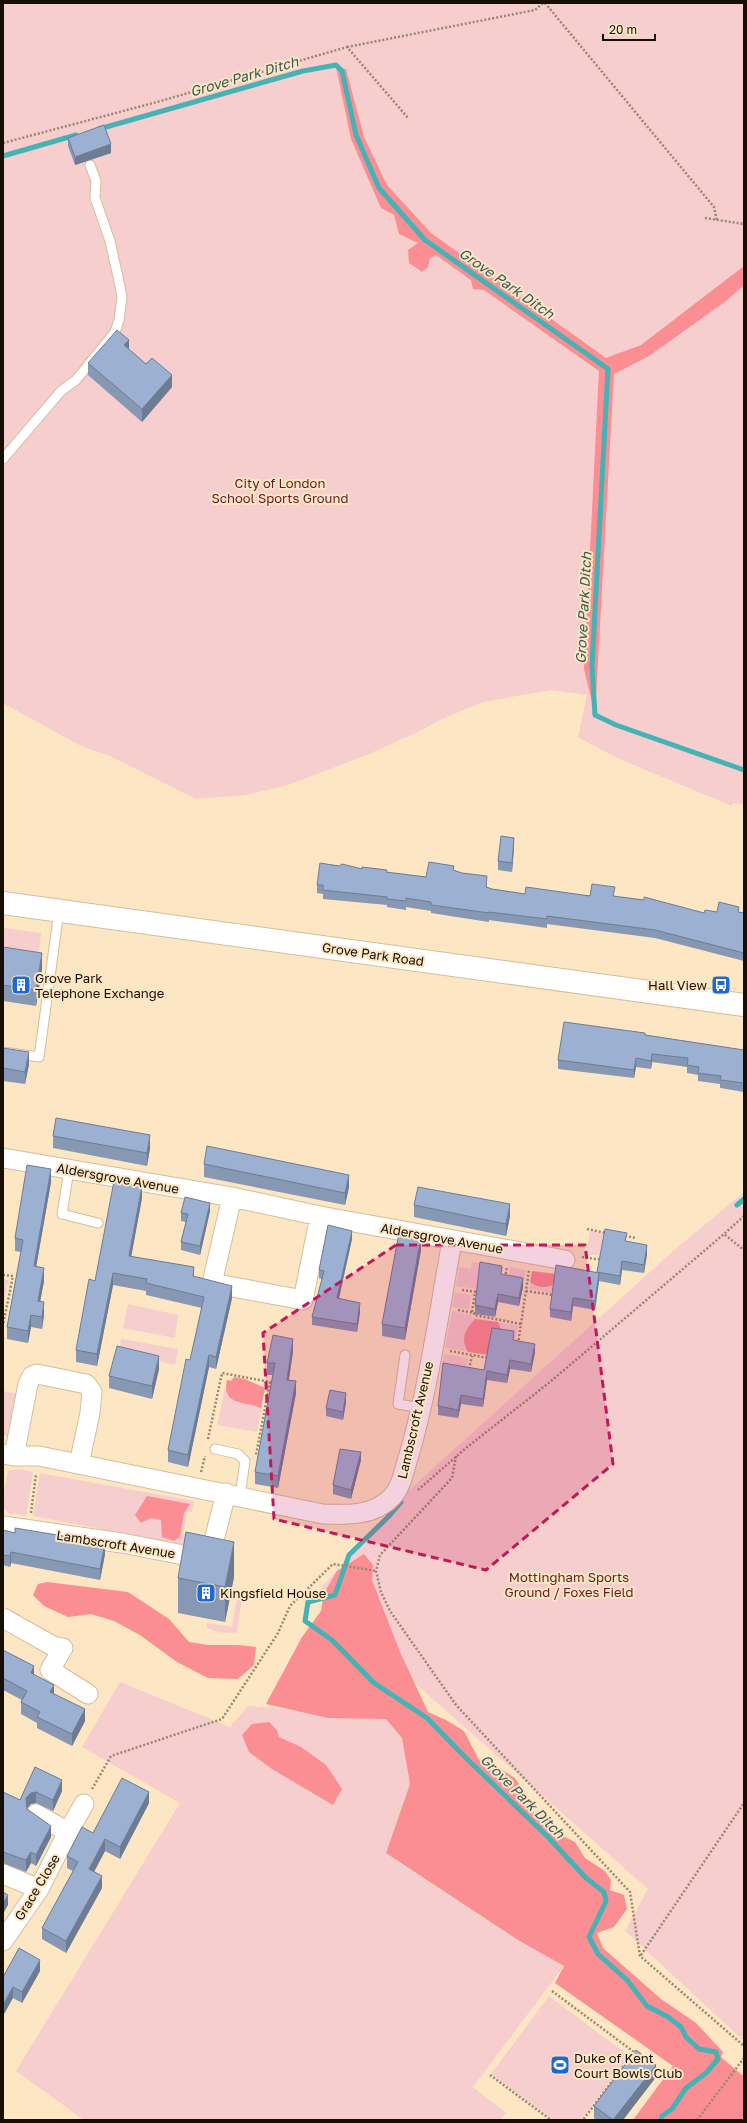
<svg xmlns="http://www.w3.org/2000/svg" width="747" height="2123" font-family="'Golos Text',sans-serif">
<rect width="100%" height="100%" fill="#fde6c3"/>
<!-- green -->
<path fill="#f5cecd" d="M 3,3 L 744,3 L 744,805 L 733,803 L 732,806 L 617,758 L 578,737 L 587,695 L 551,690 L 483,702 L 442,719 L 406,738 L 406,737 L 367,755 L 288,785 L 245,795 L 196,799 L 110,756 L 81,746 L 3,703 Z
M 3,928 L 41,933 L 38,965 L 3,960 Z
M 744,1192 L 744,2041 L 625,1931 L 648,1889 L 315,1595 L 408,1491 L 672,1252 Z
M 590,1231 L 626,1238 L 627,1241 L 605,1237 L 602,1256 L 586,1254 Z
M 472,1262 L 503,1266 L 502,1274 L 480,1270 L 477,1289 L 456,1286 L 459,1267 L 471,1269 Z
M 510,1267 L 526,1270 L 523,1287 L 507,1284 Z
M 532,1271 L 556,1274 L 552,1293 L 529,1289 Z
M 3,1279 L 8,1280 L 3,1308 Z
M 455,1292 L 471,1295 L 469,1309 L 452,1307 Z
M 128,1304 L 178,1315 L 175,1338 L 123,1328 Z
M 452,1311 L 472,1315 L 472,1317 L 518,1326 L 516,1340 L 489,1355 L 445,1348 Z
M 121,1339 L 178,1349 L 175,1365 L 119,1352 Z
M 444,1354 L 468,1358 L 465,1375 L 440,1377 Z
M 227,1380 L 265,1388 L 257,1432 L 217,1425 Z
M 3,1391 L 19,1394 L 12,1436 L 3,1436 Z
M 19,1469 L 33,1472 L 26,1516 L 13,1513 L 12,1516 L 3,1508 L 3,1496 L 8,1471 Z
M 40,1473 L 194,1501 L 192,1512 L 187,1512 L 183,1533 L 188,1535 L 186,1545 L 33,1516 Z
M 240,1597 L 242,1599 L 237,1632 C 229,1634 214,1633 207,1627 L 207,1623 L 232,1627 L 237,1599 Z
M 120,1682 L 230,1727 L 248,1706 L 386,1718 L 402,1738 L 410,1784 L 386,1853 L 518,1940 L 564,1966 L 473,2087 L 506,2113 L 500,2120 L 84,2120 L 16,2071 L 180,1803 L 82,1747 Z
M 549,1996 L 629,2056 L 581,2120 L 553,2120 L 491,2074 Z"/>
<!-- forest -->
<path fill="#fa8e92" d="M 336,67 L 346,69 L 364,137 L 387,185 L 431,233 L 606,358 L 641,345 L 744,266 L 744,285 L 726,301 L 649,356 L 614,374 L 595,715 L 584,669 L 599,371 L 484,290 L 473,289 L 471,280 L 436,255 L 430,258 L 428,267 L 422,272 L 409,263 L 408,250 L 418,243 L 399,234 L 394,215 L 381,208 L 351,139 Z
M 532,1271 L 556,1274 L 554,1285 C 544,1288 538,1288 530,1282 Z
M 475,1319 L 498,1322 L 502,1332 L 489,1355 L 468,1352 C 460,1338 465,1330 475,1319 Z
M 234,1377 L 245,1379 L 265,1388 L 261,1408 C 245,1401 221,1406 227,1380 L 231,1381 Z
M 147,1496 L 190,1504 L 184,1513 L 180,1537 L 174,1541 L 162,1537 L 161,1520 L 151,1518 L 141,1523 L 135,1515 Z
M 364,1554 L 373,1565 L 372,1580 L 400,1652 L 428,1712 L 446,1720 L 464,1731 L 479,1760 L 496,1766 L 515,1778 L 528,1797 L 535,1816 L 553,1831 L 575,1842 L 585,1858 L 605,1871 L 611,1880 L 610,1890 L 624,1895 L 627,1909 L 614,1927 L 597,1933 L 603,1948 L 661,1999 L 696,2023 L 723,2052 L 721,2057 L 742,2075 L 744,2074 L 744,2120 L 633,2120 L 673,2066 L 555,1983 L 564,1966 L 518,1940 L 386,1853 L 410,1784 L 402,1738 L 386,1719 L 328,1718 L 266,1704 L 302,1637 L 321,1611 L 324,1593 L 337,1571 Z
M 47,1582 L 128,1592 L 169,1619 L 189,1642 L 209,1645 L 238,1645 L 256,1647 L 254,1665 L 238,1679 L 208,1678 L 177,1662 L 140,1635 L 114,1621 L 91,1614 L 68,1617 L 44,1606 L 33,1595 L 38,1584 Z
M 269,1722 L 277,1730 L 279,1737 L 301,1747 L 326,1765 L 342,1789 L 333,1805 L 272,1769 L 249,1752 L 242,1735 L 252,1724 Z"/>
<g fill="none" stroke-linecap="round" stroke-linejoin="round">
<!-- stream -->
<path stroke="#45b2b6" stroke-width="5" d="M 99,129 L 303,71 L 336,65 L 342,71 L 356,135 L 379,188 L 425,240 L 608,369 L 592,666 L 595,715 L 616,725 L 744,770
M 3,156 L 76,135
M 737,1205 L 744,1199
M 401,1502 L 388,1517 L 349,1555 L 335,1595 L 308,1602 L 305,1621 L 332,1640 L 374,1683 L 427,1718 L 466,1758 L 548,1837 L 586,1878 L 604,1892 L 606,1901 L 589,1937 L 598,1954 L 627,1980 L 647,2006 L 668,2017 L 681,2027 L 686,2037 L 699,2049 L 716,2052 L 718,2059 L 706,2073 L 686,2088 L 672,2109 L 662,2116 L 661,2120"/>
<!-- service casing -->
<g stroke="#d4be9c" stroke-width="11">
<path id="service" d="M 3,459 L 61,391 L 76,380 L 115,332 L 119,320 L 122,298 L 120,286 L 110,241 L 95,198 L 96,181 L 90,165
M 3,1052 L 39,1057 L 59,911
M 69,1170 L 62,1214 L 98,1223
M 405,1355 L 398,1404 L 421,1408
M 215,1449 L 238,1454 L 245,1461 L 240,1496"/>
</g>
<!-- minor casing -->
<g stroke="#d4be9c" stroke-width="21">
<path id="minor" d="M 3,1158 L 232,1197 L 320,1216 L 565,1260
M 232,1197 L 212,1283 L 303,1300 L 320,1216
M 3,1454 L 14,1456 L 39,1456 L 323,1514 C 347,1515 374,1516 392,1497 C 402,1486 404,1470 409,1455 C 429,1386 439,1312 452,1241
M 14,1456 L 28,1384 L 32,1376 L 37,1374 L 86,1384 L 92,1392 L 90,1413 L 79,1464
M 3,1526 L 122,1543 L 209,1560 L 226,1493
M 3,1618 L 53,1646 L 63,1648 L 50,1670 L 88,1694
M 68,1832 L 84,1804
M 3,1874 L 39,1889
M 3,1941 L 39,1889 L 68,1832 L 36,1814"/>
</g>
<!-- secondary casing -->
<g stroke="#d4be9c" stroke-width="24">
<path id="secondary" d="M 3,903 L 744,1005"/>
</g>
<!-- path -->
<path stroke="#998870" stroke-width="2.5" stroke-dasharray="2 2" stroke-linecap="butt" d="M 545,3 L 714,207 L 717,221
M 347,47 L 535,10 L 543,3
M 3,143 L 157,102 L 347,47 L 408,118
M 705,218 L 744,224
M 744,1216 L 724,1234 L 744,1250
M 587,1229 L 606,1233
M 625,1236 L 636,1238
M 582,1257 L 603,1260
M 3,1275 L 13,1276 L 3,1325
M 505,1278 L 507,1267
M 462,1290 L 478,1292
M 526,1291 L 554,1295
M 458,1310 L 474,1313 L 474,1315 L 521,1324
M 472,1312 L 475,1292
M 518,1344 L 529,1270
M 450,1351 L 488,1358
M 469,1369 L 472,1356
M 208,1439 L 222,1373 L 270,1382 L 256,1455
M 456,1456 L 452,1478 L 380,1555 L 376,1571 L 381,1592 L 390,1611 L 456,1705 L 630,1892 L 640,1956 L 744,2046
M 201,1472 L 205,1456
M 418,1490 L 466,1448 L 550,1382 L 724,1234
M 31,1513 L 36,1474
M 92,1789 L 111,1756 L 222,1719 L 278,1633 L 290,1606 L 333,1564 L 376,1571
M 641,1955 L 744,1803
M 552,1991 L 634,2052 L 583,2120
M 490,2075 L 551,2120
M 697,2120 L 744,2058"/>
<!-- service -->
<use href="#service" stroke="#fff" stroke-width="9"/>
<!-- minor -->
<use href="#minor" stroke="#fff" stroke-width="19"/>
<!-- secondary -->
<use href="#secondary" stroke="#fff" stroke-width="22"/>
</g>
<!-- wall -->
<path fill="#8698b4" d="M 68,138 L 111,153 L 75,165 L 68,146 Z
M 129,349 L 172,387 L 142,422 L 88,375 L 88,363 Z
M 514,847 L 512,872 L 498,870 L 498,861 Z
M 362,869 L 426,877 L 454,870 L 487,885 L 487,887 L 492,889 L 525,894 L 615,896 L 704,913 L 739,912 L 744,913 L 744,961 L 655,938 L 547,924 L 547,928 L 489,920 L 489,922 L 431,913 L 431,911 L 406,907 L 406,910 L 387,907 L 387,905 L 323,899 L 323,894 L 317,893 L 317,885 Z
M 3,947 L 42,969 L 36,1006 L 3,1001 Z
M 645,1035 L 744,1050 L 744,1092 L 720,1088 L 720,1084 L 698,1081 L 698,1075 L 687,1073 L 687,1067 L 652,1062 L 651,1069 L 636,1067 L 634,1078 L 558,1069 L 558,1060 Z
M 3,1048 L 29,1064 L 25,1084 L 3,1081 Z
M 53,1136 L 150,1148 L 147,1166 L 53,1148 Z
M 204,1164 L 349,1187 L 345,1205 L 204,1177 Z
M 51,1182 L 36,1267 L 44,1281 L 40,1301 L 44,1315 L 42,1329 L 31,1327 L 28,1343 L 7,1339 L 7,1327 L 21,1252 L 15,1251 L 15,1238 Z
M 142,1198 L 131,1257 L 194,1277 L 232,1298 L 216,1369 L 209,1367 L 188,1467 L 168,1462 L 168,1450 L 190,1360 L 202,1308 L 146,1295 L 146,1291 L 113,1285 L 97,1366 L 76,1362 L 76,1350 L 95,1281 Z
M 414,1205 L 510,1216 L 506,1236 L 414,1217 Z
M 210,1211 L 200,1255 L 181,1250 L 181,1242 L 186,1222 L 181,1221 L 181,1213 Z
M 352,1239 L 339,1298 L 360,1312 L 357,1332 L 312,1325 L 312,1317 L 322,1279 L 319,1278 L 319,1270 Z
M 627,1241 L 647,1254 L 644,1273 L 622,1270 L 620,1285 L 599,1281 L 595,1310 L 573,1306 L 571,1321 L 550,1317 L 550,1309 L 597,1273 Z
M 421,1250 L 405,1340 L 382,1336 L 382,1324 Z
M 502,1275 L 523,1287 L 519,1306 L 498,1302 L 495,1317 L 475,1314 L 475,1305 Z
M 514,1341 L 535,1352 L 531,1372 L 510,1369 L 507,1383 L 487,1380 L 483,1407 L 461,1404 L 458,1418 L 438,1415 L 438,1406 L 484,1370 Z
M 293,1351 L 289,1380 L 296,1393 L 278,1488 L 255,1484 L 255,1472 L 273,1375 L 267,1375 L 267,1363 Z
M 159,1369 L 152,1399 L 109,1388 L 109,1376 Z
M 346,1402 L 343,1420 L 326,1416 L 326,1408 Z
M 361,1460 L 351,1499 L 333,1494 L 333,1485 Z
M 3,1530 L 105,1554 L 100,1580 L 11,1563 L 10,1567 L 3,1565 Z
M 234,1577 L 225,1622 L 178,1613 L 178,1578 Z
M 3,1650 L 34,1674 L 54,1694 L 85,1721 L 72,1746 L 37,1728 L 37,1723 L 21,1714 L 21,1702 L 22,1700 L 3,1690 Z
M 35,1767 L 62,1791 L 53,1811 L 36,1803 L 31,1804 L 27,1808 L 51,1837 L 36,1866 L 31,1863 L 26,1872 L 3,1863 L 3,1792 L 20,1800 Z
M 149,1803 L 120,1859 L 105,1851 L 94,1872 L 102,1888 L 66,1953 L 42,1939 L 42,1928 L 73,1871 L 67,1868 L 67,1856 L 93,1833 Z
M 40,1971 L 22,2003 L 13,1998 L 3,1977 Z
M 656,2077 L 623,2120 L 596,2120 L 594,2118 L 594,2106 Z"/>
<!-- shaded-wall -->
<path fill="#6d7c92" d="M 111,144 L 111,153 L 75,165 L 75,157 Z
M 129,340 L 129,352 L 124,345 Z
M 172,375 L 172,387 L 142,422 L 142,409 Z
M 514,838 L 514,847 L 512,872 L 512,863 Z
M 42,953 L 42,969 L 36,1006 L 36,990 Z
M 29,1052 L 29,1064 L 25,1084 L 25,1072 Z
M 652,1054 L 652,1062 L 651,1069 L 651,1061 Z
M 636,1058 L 636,1067 L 634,1078 L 634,1070 Z
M 150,1135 L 150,1148 L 147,1166 L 147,1153 Z
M 51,1169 L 51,1182 L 34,1279 L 34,1266 Z
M 349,1175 L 349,1187 L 345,1205 L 345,1193 Z
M 142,1186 L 142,1198 L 129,1268 L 129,1256 Z
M 210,1203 L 210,1211 L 200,1255 L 200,1246 Z
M 510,1204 L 510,1216 L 506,1236 L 506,1224 Z
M 352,1231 L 352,1239 L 337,1307 L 337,1298 Z
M 421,1237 L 421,1250 L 405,1340 L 405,1328 Z
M 647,1245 L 647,1254 L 644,1273 L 644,1265 Z
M 622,1261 L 622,1270 L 620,1285 L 620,1276 Z
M 194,1267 L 194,1279 L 193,1276 Z
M 44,1268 L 44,1281 L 38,1313 L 38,1301 Z
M 113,1273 L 113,1285 L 97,1366 L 97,1354 Z
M 599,1273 L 599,1281 L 595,1310 L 595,1301 Z
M 523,1278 L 523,1287 L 519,1306 L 519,1298 Z
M 232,1286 L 232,1298 L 216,1369 L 216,1357 Z
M 498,1294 L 498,1302 L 495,1317 L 495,1309 Z
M 573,1298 L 573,1306 L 571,1321 L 571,1312 Z
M 44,1302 L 44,1315 L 42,1329 L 42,1317 Z
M 360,1303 L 360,1312 L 357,1332 L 357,1324 Z
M 31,1315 L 31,1327 L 28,1343 L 28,1331 Z
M 293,1339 L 293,1351 L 287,1391 L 287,1380 Z
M 535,1344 L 535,1352 L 531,1372 L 531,1364 Z
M 209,1355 L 209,1367 L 188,1467 L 188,1455 Z
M 159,1356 L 159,1369 L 152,1399 L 152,1386 Z
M 510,1360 L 510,1369 L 507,1383 L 507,1375 Z
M 487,1371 L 487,1380 L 483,1407 L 483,1399 Z
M 296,1381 L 296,1393 L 278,1488 L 278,1476 Z
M 346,1393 L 346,1402 L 343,1420 L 343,1412 Z
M 461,1395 L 461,1404 L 458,1418 L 458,1410 Z
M 361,1452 L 361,1460 L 351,1499 L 351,1490 Z
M 234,1542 L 234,1577 L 225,1622 L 225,1587 Z
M 105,1543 L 105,1554 L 100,1580 L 100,1569 Z
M 11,1552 L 11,1563 L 10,1567 L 10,1556 Z
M 34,1666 L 34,1678 L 31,1673 Z
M 54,1685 L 54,1697 L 50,1692 Z
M 85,1709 L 85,1721 L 72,1746 L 72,1734 Z
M 62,1780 L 62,1791 L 53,1811 L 53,1800 Z
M 36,1792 L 36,1803 L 31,1804 L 26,1809 L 26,1798 L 31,1793 Z
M 149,1792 L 149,1803 L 120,1859 L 120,1847 Z
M 51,1826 L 51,1837 L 36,1866 L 36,1855 Z
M 105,1839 L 105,1851 L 89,1881 L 89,1869 Z
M 31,1852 L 31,1863 L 26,1872 L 26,1860 Z
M 102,1876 L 102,1888 L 66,1953 L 66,1941 Z
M 8,1895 L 8,1905 L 3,1914 L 3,1904 Z
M 40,1960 L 40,1971 L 22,2003 L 22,1992 Z
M 13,1987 L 13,1998 L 3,2016 L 3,2005 Z
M 656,2065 L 656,2077 L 623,2120 L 613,2120 Z"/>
<!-- building -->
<path fill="#9cb1d1" stroke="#6d7c92" d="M 104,125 L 111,144 L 75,157 L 68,138 Z
M 117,330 L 129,340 L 124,345 L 146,364 L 152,358 L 172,375 L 142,409 L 88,363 Z
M 501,836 L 514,838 L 512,863 L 498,861 Z
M 429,862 L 454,866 L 453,870 L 462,873 L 487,876 L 486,887 L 492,889 L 525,894 L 526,887 L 590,896 L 592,884 L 615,887 L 613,896 L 644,900 L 644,897 L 704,913 L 705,910 L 717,912 L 719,902 L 739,907 L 738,912 L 744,913 L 744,953 L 655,930 L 547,916 L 547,919 L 489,912 L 489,913 L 431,905 L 431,902 L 406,898 L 406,901 L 387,899 L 387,897 L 323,890 L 323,885 L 317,885 L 320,863 L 339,866 L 342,864 L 362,869 L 362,867 L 387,870 L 386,872 L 426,877 Z
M 3,947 L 42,953 L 36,990 L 3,985 Z
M 564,1022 L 645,1033 L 645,1035 L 744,1050 L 744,1083 L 720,1080 L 721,1076 L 698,1073 L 699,1067 L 687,1065 L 688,1058 L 652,1054 L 651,1061 L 636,1058 L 634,1070 L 558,1060 Z
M 3,1048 L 29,1052 L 25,1072 L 3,1068 Z
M 56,1118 L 150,1135 L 147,1153 L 53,1136 Z
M 207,1146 L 349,1175 L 345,1193 L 204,1164 Z
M 27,1165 L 51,1169 L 34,1266 L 44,1268 L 38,1301 L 44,1302 L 42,1317 L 31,1315 L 28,1331 L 7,1327 L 23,1240 L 15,1238 Z
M 114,1181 L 142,1186 L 129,1256 L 194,1267 L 193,1276 L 232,1286 L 216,1357 L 209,1355 L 188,1455 L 168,1450 L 186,1359 L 190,1360 L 204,1297 L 146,1283 L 147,1279 L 113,1273 L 97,1354 L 76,1350 L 89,1279 L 95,1281 Z
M 418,1187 L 510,1204 L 506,1224 L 414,1205 Z
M 185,1197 L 210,1203 L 200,1246 L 181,1242 L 188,1214 L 181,1213 Z
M 328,1225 L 352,1231 L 337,1298 L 360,1303 L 357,1324 L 312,1317 L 324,1271 L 319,1270 Z
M 605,1229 L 627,1233 L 625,1241 L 647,1245 L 644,1265 L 622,1261 L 620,1276 L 597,1272 Z
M 399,1233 L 421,1237 L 405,1328 L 382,1324 Z
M 480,1262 L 502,1266 L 501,1274 L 523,1278 L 519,1298 L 498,1294 L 495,1309 L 475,1305 Z
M 556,1265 L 599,1273 L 595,1301 L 573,1298 L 571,1312 L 550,1309 Z
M 492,1328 L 514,1331 L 513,1340 L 535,1344 L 531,1364 L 510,1360 L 507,1375 L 487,1371 L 483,1399 L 461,1395 L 458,1410 L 438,1406 L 443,1363 L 484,1370 Z
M 273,1335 L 293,1339 L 287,1380 L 296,1381 L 278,1476 L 255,1472 L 275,1363 L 267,1363 Z
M 117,1346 L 159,1356 L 152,1386 L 109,1376 Z
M 330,1390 L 346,1393 L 343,1412 L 326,1408 Z
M 340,1449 L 361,1452 L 351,1490 L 333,1485 Z
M 15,1528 L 105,1543 L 100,1569 L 11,1552 L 10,1556 L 3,1555 L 3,1530 L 15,1533 Z
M 186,1532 L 234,1542 L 225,1587 L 178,1578 Z
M 3,1650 L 34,1666 L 31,1673 L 54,1685 L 50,1692 L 85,1709 L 72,1734 L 37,1717 L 40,1712 L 21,1702 L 27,1691 L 3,1678 Z
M 35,1767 L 62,1780 L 53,1800 L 36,1792 L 31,1793 L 26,1798 L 27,1809 L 51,1826 L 36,1855 L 31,1852 L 26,1860 L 3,1852 L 3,1792 L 20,1800 Z
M 122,1778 L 149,1792 L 120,1847 L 105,1839 L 89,1869 L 102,1876 L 66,1941 L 42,1928 L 78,1862 L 67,1856 L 82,1827 L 93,1833 Z
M 3,1892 L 8,1895 L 3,1904 Z
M 19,1948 L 40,1960 L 22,1992 L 13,1987 L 3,2005 L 3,1977 Z
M 636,2050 L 656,2065 L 613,2120 L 594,2106 Z"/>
<!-- marked area -->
<path fill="#c2185b" fill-opacity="0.2" stroke="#c2185b" stroke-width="3" stroke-dasharray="8 5" stroke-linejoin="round" d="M 396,1245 L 585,1245 L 613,1464 L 486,1570 L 274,1519 L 263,1333 Z"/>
<!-- icons -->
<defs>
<g id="building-square" transform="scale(1)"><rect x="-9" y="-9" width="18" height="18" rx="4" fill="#1c69d4" stroke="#fde6c3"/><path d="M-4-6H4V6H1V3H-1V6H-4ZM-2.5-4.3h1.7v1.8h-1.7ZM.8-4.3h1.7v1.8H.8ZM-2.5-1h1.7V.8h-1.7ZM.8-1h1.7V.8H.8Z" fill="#fff"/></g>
<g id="bus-square" transform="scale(1)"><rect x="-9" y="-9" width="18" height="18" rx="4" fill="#1c69d4" stroke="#fde6c3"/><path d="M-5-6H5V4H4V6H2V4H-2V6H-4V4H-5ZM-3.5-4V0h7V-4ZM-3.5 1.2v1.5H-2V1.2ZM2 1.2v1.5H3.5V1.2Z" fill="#fff"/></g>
<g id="stadium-square" transform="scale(1)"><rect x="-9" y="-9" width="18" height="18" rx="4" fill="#1c69d4" stroke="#fde6c3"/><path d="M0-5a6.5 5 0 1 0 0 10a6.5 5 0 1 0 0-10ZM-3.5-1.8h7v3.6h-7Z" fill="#fff"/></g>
</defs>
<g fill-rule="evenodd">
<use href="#building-square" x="21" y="985"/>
<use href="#bus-square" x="721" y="985"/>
<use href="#building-square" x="206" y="1593"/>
<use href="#stadium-square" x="560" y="2065"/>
</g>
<g text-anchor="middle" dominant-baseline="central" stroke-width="4" stroke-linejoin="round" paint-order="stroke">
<!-- park labels -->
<g font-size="13" fill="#6a1723" stroke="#fde6c3">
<text x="280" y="483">City of London<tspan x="280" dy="15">School Sports Ground</tspan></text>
<text x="569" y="1577">Mottingham Sports<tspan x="569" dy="15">Ground / Foxes Field</tspan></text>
</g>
<!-- street labels -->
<g font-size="13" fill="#170f04" stroke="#fde6c3">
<text transform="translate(373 954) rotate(8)">Grove Park Road</text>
<text transform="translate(118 1178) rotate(10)">Aldersgrove Avenue</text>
<text transform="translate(442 1238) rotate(10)">Aldersgrove Avenue</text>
<text transform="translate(415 1420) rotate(-77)">Lambscroft Avenue</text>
<text transform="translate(116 1544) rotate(9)">Lambscroft Avenue</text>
<text transform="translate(37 1887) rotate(-59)">Grace Close</text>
</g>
<!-- poi labels -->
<g font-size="13" fill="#170f04" stroke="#fde6c3" text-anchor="start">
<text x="35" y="978">Grove Park<tspan x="35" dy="15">Telephone Exchange</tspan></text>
<text x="707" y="985" text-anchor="end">Hall View</text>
<text x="220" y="1593">Kingsfield House</text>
<text x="574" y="2058">Duke of Kent<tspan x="574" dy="15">Court Bowls Club</tspan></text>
</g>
<!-- water labels -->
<g font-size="14" font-style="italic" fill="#375859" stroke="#fde6c3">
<text transform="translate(244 76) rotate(-16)">Grove Park Ditch</text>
<text transform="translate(507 283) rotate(35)">Grove Park Ditch</text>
<text transform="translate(583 608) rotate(-87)">Grove Park Ditch</text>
<text transform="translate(523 1796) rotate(45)">Grove Park Ditch</text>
</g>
</g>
<!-- border -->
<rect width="747" height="2123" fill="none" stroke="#170f04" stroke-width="8"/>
<!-- scale -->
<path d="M603 34v6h52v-6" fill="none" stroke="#170f04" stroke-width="2"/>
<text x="609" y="34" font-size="12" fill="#170f04" stroke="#fde6c3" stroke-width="3" paint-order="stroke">20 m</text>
</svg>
